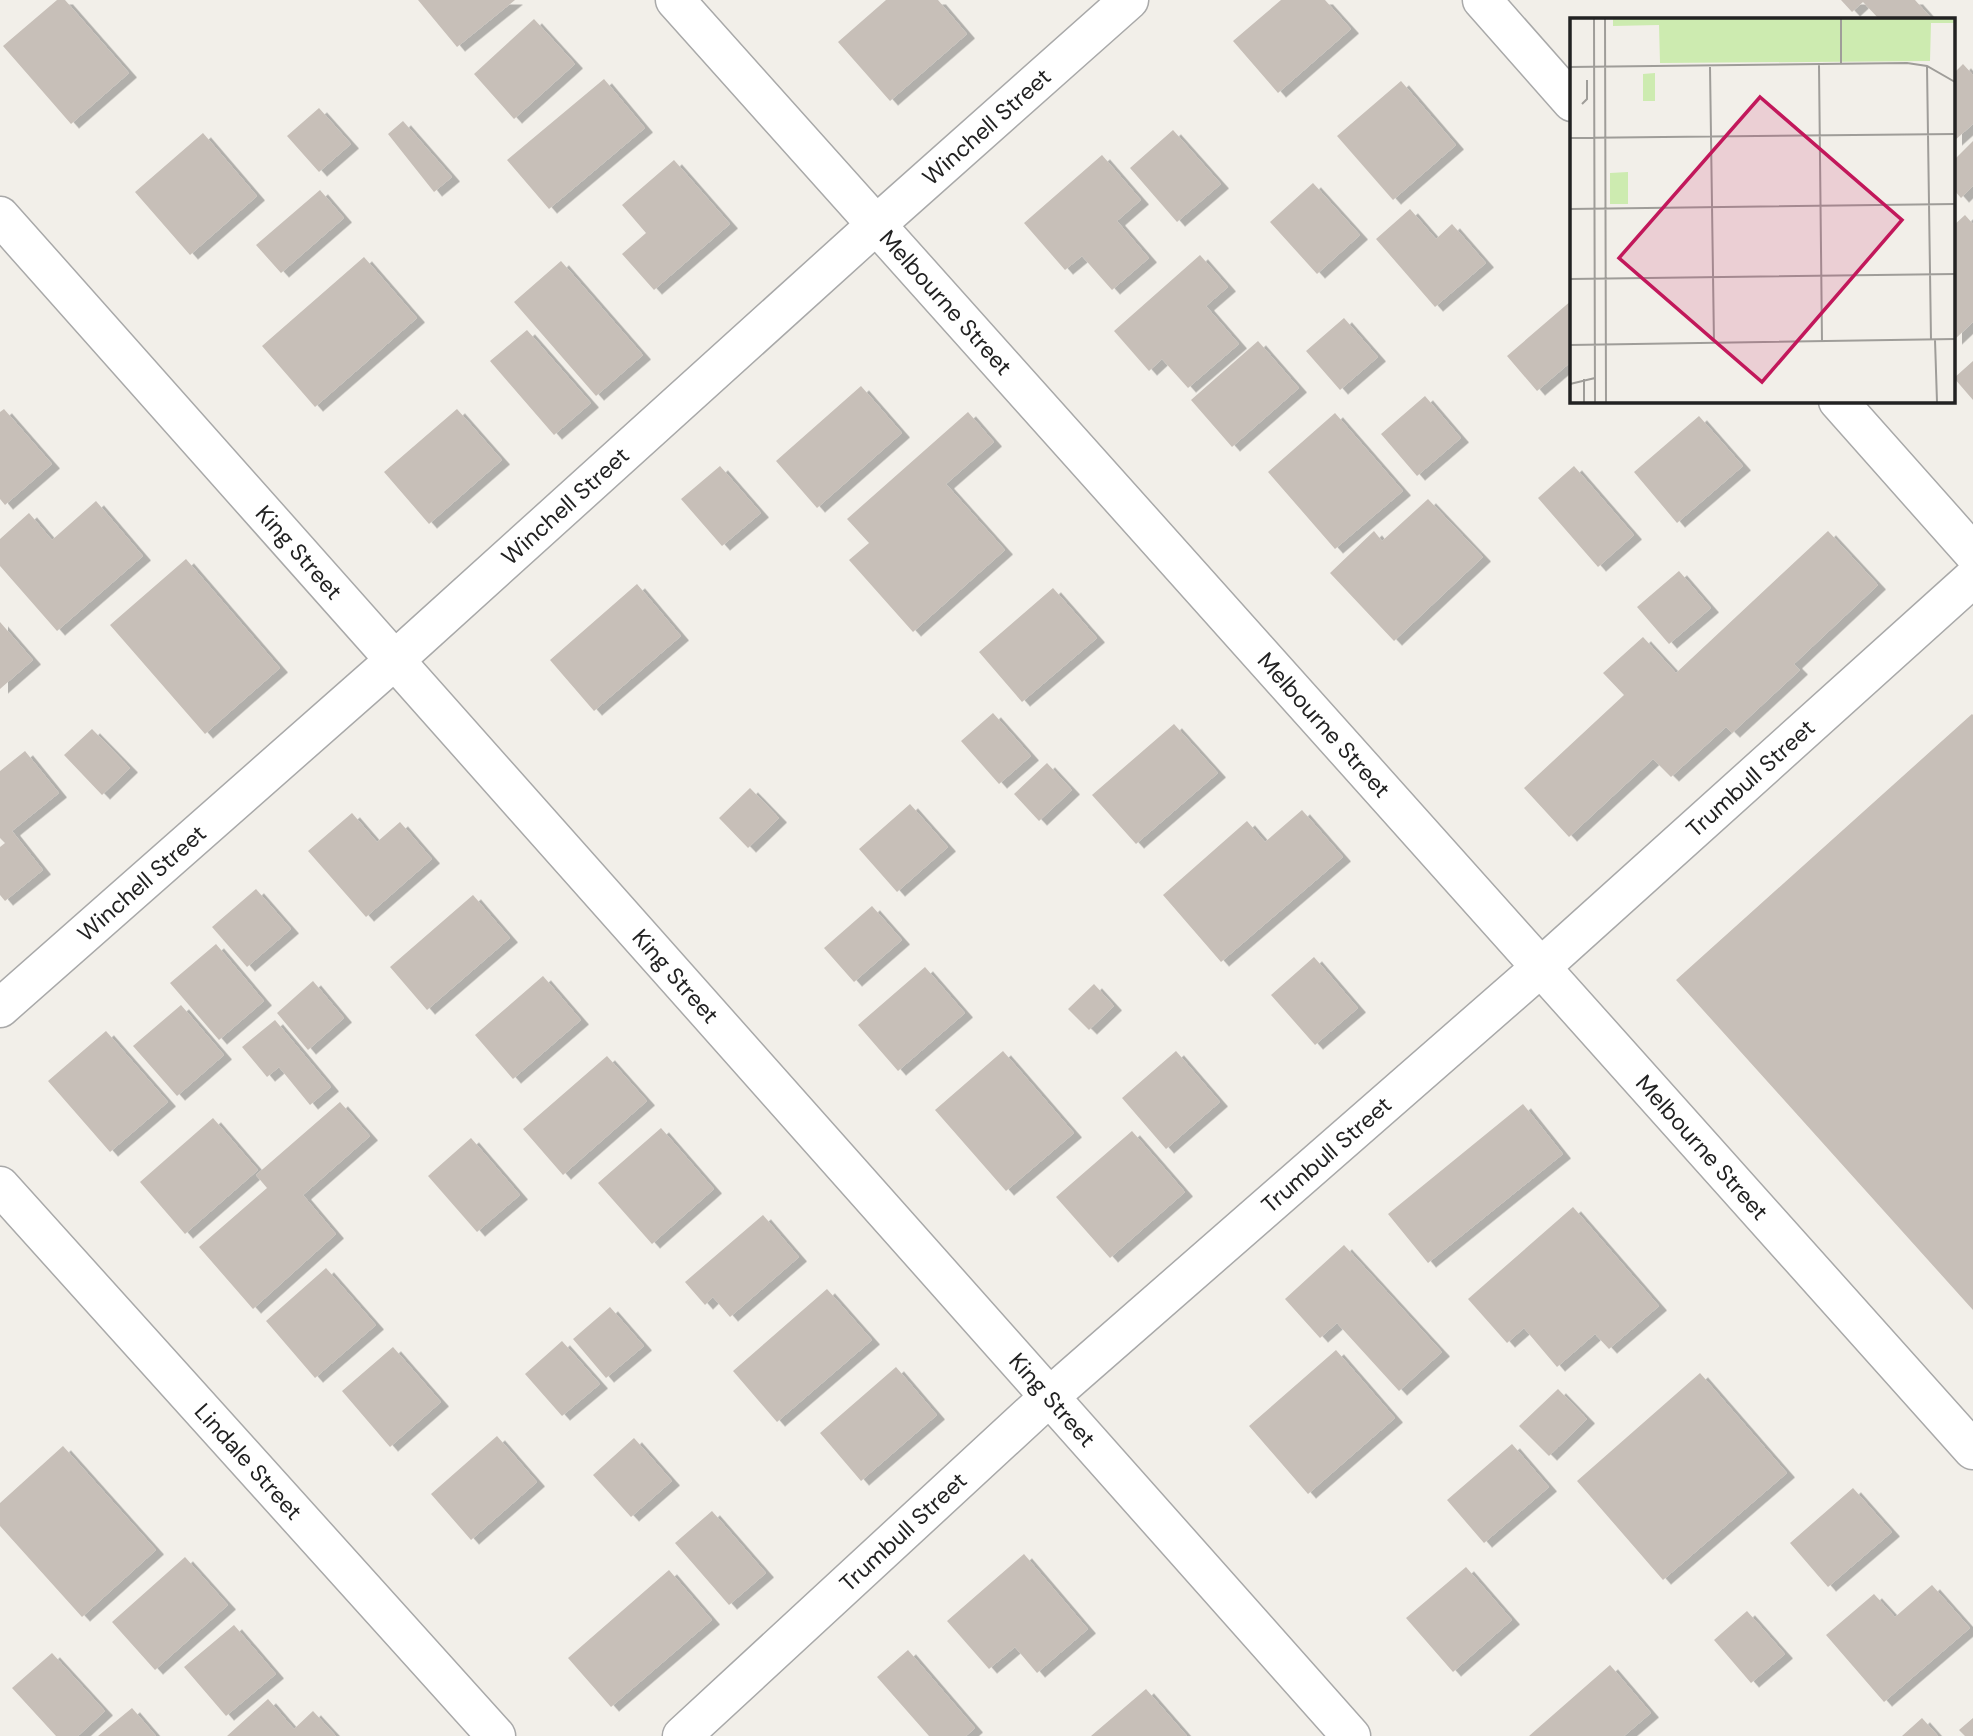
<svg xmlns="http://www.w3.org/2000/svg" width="1973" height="1736" font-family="'DM Sans',sans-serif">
<defs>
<filter id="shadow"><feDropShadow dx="8" dy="4.5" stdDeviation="0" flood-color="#0004"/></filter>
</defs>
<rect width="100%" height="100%" fill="#f2efe9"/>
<!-- building -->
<path fill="#c7bfb8" filter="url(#shadow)" d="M 57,0 L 65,0 L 129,73 L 71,124 L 3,46 Z
M 418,0 L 515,0 L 457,47 Z
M 886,0 L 938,0 L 967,34 L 890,101 L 838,42 Z
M 1281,0 L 1325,0 L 1351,29 L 1278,93 L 1233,41 Z
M 1841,0 L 1915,0 L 1932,19 L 1879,19 L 1863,2 L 1852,12 Z
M 534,19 L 575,64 L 514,119 L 474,74 Z
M 1963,64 L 1973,75 L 1973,124 L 1954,141 L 1954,73 Z
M 604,79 L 645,128 L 549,209 L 507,160 Z
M 1401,81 L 1456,145 L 1393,200 L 1337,136 Z
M 319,108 L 351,144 L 319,172 L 287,136 Z
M 403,121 L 452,177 L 434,192 L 388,134 Z
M 1173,130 L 1221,184 L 1177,222 L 1130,168 Z
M 203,133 L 257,196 L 190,255 L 135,192 Z
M 1973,141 L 1973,186 L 1961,198 L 1954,190 L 1954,160 Z
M 1102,155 L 1141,200 L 1117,221 L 1149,258 L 1112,290 L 1082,256 L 1065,270 L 1024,223 Z
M 674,160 L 730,224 L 654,290 L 622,254 L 646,233 L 622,205 Z
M 1313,183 L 1360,235 L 1317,274 L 1270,222 Z
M 320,190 L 344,218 L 281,273 L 256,245 Z
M 1410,209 L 1436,239 L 1452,224 L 1486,263 L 1435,307 L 1376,239 Z
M 1965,215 L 1973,224 L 1973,322 L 1954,340 L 1954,225 Z
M 1200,255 L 1228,287 L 1206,306 L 1239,344 L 1188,388 L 1162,359 L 1149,371 L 1114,331 Z
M 364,257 L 417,318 L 315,407 L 262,346 Z
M 561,261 L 643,355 L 596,396 L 514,302 Z
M 1572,300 L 1572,361 L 1537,391 L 1507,356 Z
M 1344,318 L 1378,357 L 1340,390 L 1306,351 Z
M 527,330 L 591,403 L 554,435 L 490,361 Z
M 1258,341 L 1299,388 L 1232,447 L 1191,400 Z
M 1973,361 L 1973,400 L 1954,378 Z
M 861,386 L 902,433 L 817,508 L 776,461 Z
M 1425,396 L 1461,438 L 1417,476 L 1381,434 Z
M 4,409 L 52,464 L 5,505 L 0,499 L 0,412 Z
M 457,409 L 502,460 L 429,524 L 384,472 Z
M 968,412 L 994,442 L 946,484 L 1005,550 L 913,632 L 849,560 L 869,543 L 847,519 Z
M 1335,413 L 1403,491 L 1335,549 L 1268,472 Z
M 1699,416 L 1743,466 L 1677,523 L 1634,472 Z
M 720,466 L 761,513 L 722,546 L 681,499 Z
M 1574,466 L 1634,535 L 1598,567 L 1538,498 Z
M 1428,499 L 1483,557 L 1394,641 L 1330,573 L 1374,531 L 1382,541 Z
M 96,501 L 143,556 L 57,631 L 0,566 L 0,539 L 29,513 L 52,540 Z
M 1828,531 L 1878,585 L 1794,664 L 1800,670 L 1732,733 L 1726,727 L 1671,777 L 1653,759 L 1569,837 L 1524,788 L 1624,695 L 1603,673 L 1643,637 L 1676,673 Z
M 186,559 L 280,668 L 205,734 L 110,625 Z
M 1679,571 L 1711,608 L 1669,644 L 1637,607 Z
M 637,584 L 681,636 L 594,711 L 550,660 Z
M 1053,588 L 1097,638 L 1022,702 L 979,652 Z
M 0,622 L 33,660 L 0,689 Z
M 993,713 L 1031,756 L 999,784 L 961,741 Z
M 1972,714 L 1973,715 L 1973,1310 L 1676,980 Z
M 1174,724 L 1218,773 L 1136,844 L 1092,795 Z
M 92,729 L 130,768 L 102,795 L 64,755 Z
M 25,751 L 59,793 L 12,831 L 43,870 L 5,901 L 0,895 L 0,847 L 5,843 L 0,838 L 0,771 Z
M 1047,763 L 1072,790 L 1039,821 L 1014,794 Z
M 750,788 L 779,818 L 748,848 L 719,818 Z
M 910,804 L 948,847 L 897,892 L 859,849 Z
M 1302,810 L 1343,857 L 1221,962 L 1163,895 L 1247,821 L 1265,842 Z
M 352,813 L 377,842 L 400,822 L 432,859 L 366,917 L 308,851 Z
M 256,889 L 291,929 L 247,967 L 212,927 Z
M 473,895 L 510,938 L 427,1010 L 390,967 Z
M 872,906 L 902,940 L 854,982 L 824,948 Z
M 216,944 L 264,1001 L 219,1040 L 170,983 Z
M 1314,957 L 1358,1008 L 1315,1045 L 1271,995 Z
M 925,967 L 965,1013 L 898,1071 L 858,1025 Z
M 543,976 L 581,1020 L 513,1079 L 475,1035 Z
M 313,981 L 344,1018 L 308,1050 L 277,1013 Z
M 1094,984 L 1114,1006 L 1089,1030 L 1068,1009 Z
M 181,1005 L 224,1055 L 177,1096 L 133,1046 Z
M 275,1020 L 331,1087 L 310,1105 L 279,1067 L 267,1077 L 242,1047 Z
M 106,1031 L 168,1102 L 110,1152 L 48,1081 Z
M 1003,1051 L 1074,1133 L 1006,1191 L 935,1110 Z
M 1176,1051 L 1220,1102 L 1166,1149 L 1122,1098 Z
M 607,1056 L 647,1101 L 563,1175 L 523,1129 Z
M 340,1102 L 370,1136 L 303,1195 L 336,1234 L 253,1309 L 199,1247 L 267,1188 L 256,1175 Z
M 1523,1104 L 1563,1154 L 1428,1263 L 1388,1214 Z
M 213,1118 L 258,1170 L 185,1234 L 140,1182 Z
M 661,1128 L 714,1189 L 652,1244 L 598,1183 Z
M 1132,1131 L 1185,1192 L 1110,1258 L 1056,1197 Z
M 471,1138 L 520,1195 L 477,1232 L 428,1176 Z
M 1573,1207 L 1659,1306 L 1609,1349 L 1595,1334 L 1557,1367 L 1524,1328 L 1507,1343 L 1468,1299 Z
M 763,1215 L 799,1257 L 730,1317 L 713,1297 L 705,1305 L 685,1282 Z
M 1344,1245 L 1442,1352 L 1399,1391 L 1337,1323 L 1320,1338 L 1285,1299 Z
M 326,1268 L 376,1325 L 315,1378 L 266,1321 Z
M 827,1289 L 872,1340 L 777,1422 L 733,1371 Z
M 610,1307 L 644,1346 L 606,1378 L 573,1339 Z
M 562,1341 L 600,1384 L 562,1416 L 525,1374 Z
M 393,1347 L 441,1402 L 390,1447 L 342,1391 Z
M 1336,1350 L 1395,1418 L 1308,1494 L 1249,1426 Z
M 896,1367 L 937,1415 L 861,1481 L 820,1433 Z
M 1700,1373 L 1787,1473 L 1663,1580 L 1577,1481 Z
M 1558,1389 L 1587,1419 L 1549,1456 L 1519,1426 Z
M 497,1436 L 537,1482 L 471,1540 L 431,1494 Z
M 634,1438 L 672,1481 L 631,1517 L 593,1475 Z
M 1512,1444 L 1549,1487 L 1484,1543 L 1447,1500 Z
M 63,1446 L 156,1550 L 82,1617 L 0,1526 L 0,1503 Z
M 1853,1488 L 1892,1532 L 1828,1587 L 1790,1543 Z
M 712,1511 L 766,1573 L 729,1605 L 675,1543 Z
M 1024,1554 L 1088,1629 L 1037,1673 L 1015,1647 L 989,1669 L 947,1621 Z
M 185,1557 L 228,1605 L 155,1670 L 112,1622 Z
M 1466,1567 L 1512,1620 L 1453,1672 L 1406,1618 Z
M 669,1570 L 712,1620 L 611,1707 L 568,1658 Z
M 1932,1585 L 1970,1628 L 1884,1702 L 1826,1635 L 1874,1594 L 1895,1617 Z
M 1747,1611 L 1785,1654 L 1751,1683 L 1714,1640 Z
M 234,1625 L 276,1674 L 226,1716 L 184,1667 Z
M 908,1650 L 975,1728 L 966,1736 L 929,1736 L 877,1677 Z
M 52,1653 L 105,1711 L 78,1736 L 56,1736 L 12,1688 Z
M 1610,1665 L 1651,1713 L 1624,1736 L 1529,1736 Z
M 1146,1689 L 1187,1736 L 1091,1736 Z
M 268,1699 L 294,1729 L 313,1711 L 336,1736 L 227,1736 Z
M 132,1708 L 156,1736 L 98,1736 Z
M 1922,1718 L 1938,1736 L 1902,1736 Z
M 1973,1718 L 1973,1736 L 1965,1736 L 1959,1730 Z"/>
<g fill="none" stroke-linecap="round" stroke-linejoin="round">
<!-- minor casing -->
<g stroke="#a9a9a9" stroke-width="41">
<g id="minor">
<path id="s1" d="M 675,0 L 1973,1450"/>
<path d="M 1482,0 L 1572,102"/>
<path id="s2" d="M 0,216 L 1351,1736"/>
<path d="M 1838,401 L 1973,553"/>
<path id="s3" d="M 0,1008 L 396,659 L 877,224 L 1129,0"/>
<path id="s4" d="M 0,1186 L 496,1736"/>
<path id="s5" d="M 682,1736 L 1048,1398 L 1540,968 L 1973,578"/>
</g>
</g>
<!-- minor -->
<use href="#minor" stroke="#fff" stroke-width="38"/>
</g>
<g text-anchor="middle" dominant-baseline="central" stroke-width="5" stroke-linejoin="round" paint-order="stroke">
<!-- street labels -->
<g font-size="23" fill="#222" stroke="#fff">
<text stroke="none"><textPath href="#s3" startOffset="1323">Winchell Street</textPath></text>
<text stroke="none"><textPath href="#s1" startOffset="406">Melbourne Street</textPath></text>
<text stroke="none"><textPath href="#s3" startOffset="756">Winchell Street</textPath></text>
<text stroke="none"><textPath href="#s2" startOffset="450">King Street</textPath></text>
<text stroke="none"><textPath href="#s1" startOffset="973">Melbourne Street</textPath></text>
<text stroke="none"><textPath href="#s5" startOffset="1435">Trumbull Street</textPath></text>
<text stroke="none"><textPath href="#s3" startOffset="189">Winchell Street</textPath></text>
<text stroke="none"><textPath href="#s2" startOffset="1017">King Street</textPath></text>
<text stroke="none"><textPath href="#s1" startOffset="1540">Melbourne Street</textPath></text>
<text stroke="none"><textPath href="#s5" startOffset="868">Trumbull Street</textPath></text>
<text stroke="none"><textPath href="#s2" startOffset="1584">King Street</textPath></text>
<text stroke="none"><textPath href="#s4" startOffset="371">Lindale Street</textPath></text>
<text stroke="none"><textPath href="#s5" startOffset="301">Trumbull Street</textPath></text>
</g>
</g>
<!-- overview -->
<g transform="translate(1570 18)">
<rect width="385" height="385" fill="#f2efe9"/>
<path d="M 43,1 L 385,1 L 385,5 L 361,5 L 360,43 L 90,45 L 89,7 L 43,8 ZM 85,55 L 85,83 L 73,83 L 73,56 ZM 58,154 L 58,186 L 40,186 L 40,155 Z" fill="#cdebb0"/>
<path fill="none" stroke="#9f9d99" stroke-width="2" d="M 24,1 L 25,384M 35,1 L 36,384M 271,1 L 271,47M 249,47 L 252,323M 357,48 L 361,322M 0,49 L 337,45 L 357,48 L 385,64M 140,49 L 144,325M 12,86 L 17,81 L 17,62M 0,120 L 385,116M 0,191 L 385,186M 0,261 L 385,256M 365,322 L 367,384M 0,327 L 385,321M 14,361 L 14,384M 0,366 L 25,360"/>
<path fill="#c2185b" fill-opacity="0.15" stroke="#c2185b" stroke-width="3.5" d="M 190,79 L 332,202 L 192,364 L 49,240 Z"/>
<rect width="385" height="385" fill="none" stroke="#222" stroke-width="3.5"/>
</g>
</svg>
